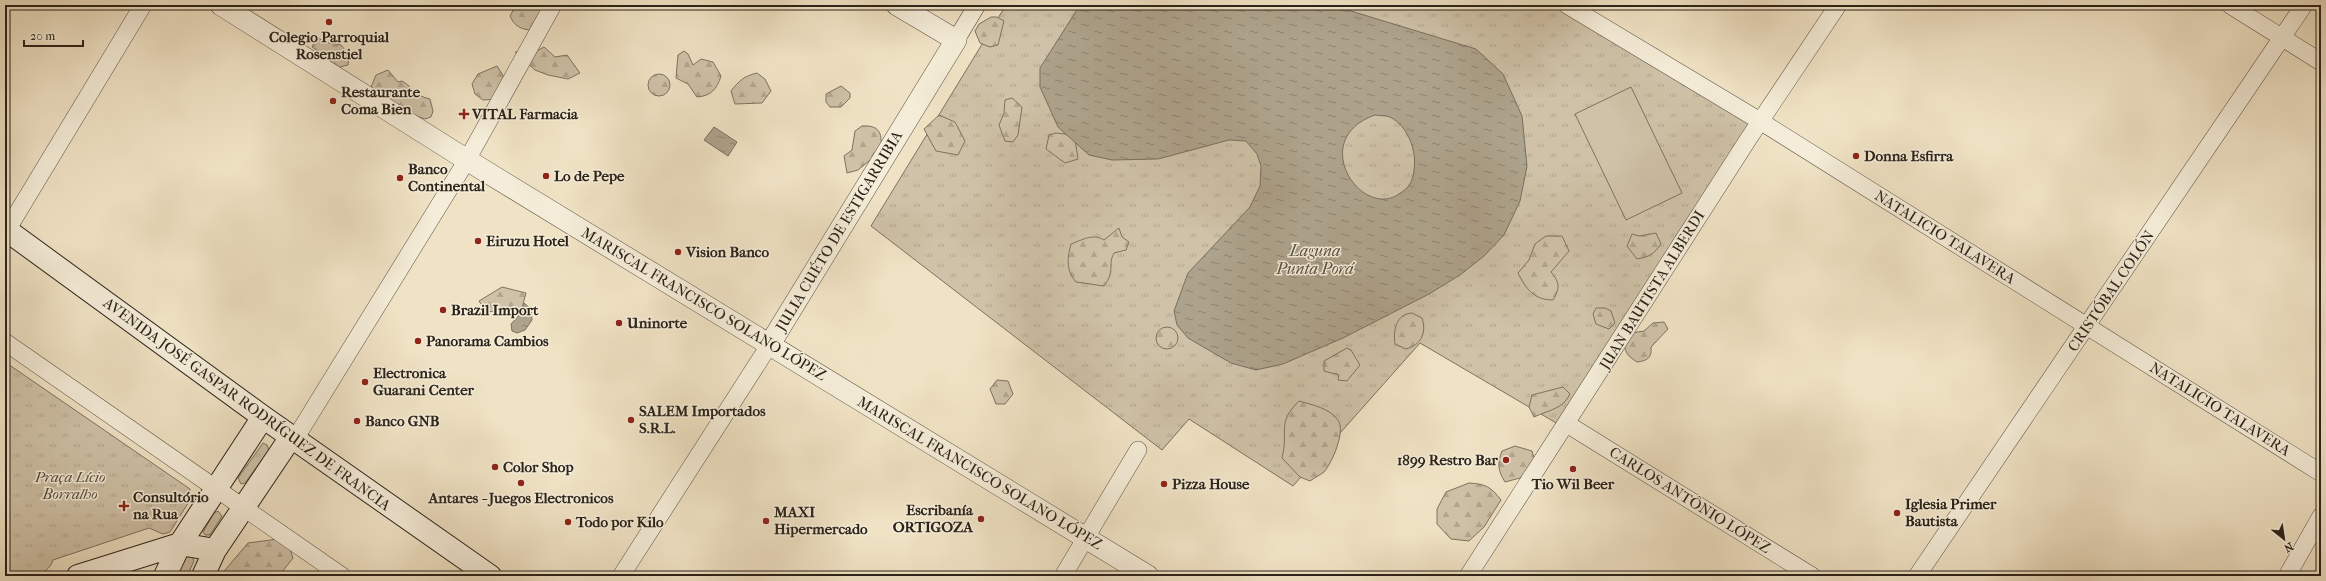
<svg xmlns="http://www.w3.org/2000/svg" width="2326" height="581" font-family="'IM FELL French Canon',serif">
<defs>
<pattern id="grass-tufts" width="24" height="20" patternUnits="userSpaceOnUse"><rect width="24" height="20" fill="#cfc2a8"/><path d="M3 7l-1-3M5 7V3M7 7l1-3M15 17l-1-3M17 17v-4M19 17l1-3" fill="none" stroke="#b2a690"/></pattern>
<pattern id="forest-firs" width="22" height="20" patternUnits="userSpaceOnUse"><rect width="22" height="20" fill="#cfc2a8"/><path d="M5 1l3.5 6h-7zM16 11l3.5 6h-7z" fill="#b2a690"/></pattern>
<pattern id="water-ripples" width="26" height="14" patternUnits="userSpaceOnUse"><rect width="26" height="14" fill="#ada28b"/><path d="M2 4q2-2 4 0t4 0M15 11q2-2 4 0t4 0" fill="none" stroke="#8d8471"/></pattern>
</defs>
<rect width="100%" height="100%" fill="#f0e3c5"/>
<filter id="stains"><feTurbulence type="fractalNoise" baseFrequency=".005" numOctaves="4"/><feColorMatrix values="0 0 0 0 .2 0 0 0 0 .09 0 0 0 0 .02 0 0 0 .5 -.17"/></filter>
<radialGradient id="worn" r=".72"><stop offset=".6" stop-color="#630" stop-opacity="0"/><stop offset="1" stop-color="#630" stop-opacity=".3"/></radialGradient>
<!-- grass -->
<path fill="url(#grass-tufts)" stroke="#7d7261" d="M 1006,5 L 1560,5 L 1752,123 L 1558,424 L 1420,343 L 1293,486 L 1189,419 L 1162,450 L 871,226 Z
M 5,362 L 190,489 L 190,500 L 170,532 L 163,534 L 149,528 L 53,560 C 48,578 20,580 5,573 Z
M 263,443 L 267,445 L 269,450 L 245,483 L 241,484 L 238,478 Z
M 218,511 L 222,516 L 210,535 L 205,535 L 203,532 L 214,513 Z
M 187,555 L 192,556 L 194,561 L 187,576 L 177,576 Z"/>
<!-- forest -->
<path fill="url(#forest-firs)" stroke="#7d7261" d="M 516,5 L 546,5 L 532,30 C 522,30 514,26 510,16 Z
M 991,17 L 997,17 L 1004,21 L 998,45 L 990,47 L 980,43 L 975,31 L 979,24 Z
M 317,37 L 324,42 L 341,45 L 349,55 L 348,65 L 336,68 L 328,57 L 312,47 Z
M 544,47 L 555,57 L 567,55 L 580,73 L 568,79 L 548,75 L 535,70 L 515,52 L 533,53 Z
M 684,51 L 688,54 L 693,65 L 701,59 L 713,62 L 721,76 C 717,89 711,96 697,97 L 688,84 L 676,78 L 678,55 Z
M 497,66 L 504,77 L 498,99 L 483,100 L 475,94 L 472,84 L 478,74 Z
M 388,70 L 398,82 L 402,81 C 414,88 415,96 430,99 L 433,111 L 431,117 L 425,119 L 414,115 L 408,109 L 378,96 L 371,87 L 376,75 Z
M 757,73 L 765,79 L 771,91 L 762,103 L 735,104 L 731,91 C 739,81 744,76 757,73 Z
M648 85a11 11 0 1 1 22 0a11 11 0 1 1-22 0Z
M 841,86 L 850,93 L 850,98 L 841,107 L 830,107 L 826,102 L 826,94 Z
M 1012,98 L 1022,107 L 1018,135 L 1013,142 L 1005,141 L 999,125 L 1004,113 L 1005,100 Z
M 939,115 L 955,122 L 965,141 L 958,155 L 936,151 L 924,129 Z
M 862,126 C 881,125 882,134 881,151 L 858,170 L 847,173 L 844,156 L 852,150 L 855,131 Z
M 1056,133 L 1065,134 L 1075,139 L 1078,159 L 1065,163 L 1046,149 L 1049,135 Z
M 1119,228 L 1122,237 L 1129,242 L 1126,250 L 1114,253 C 1107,266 1116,270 1104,286 L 1076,282 C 1066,270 1067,259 1071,244 C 1082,240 1093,233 1104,240 Z
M 1656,233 L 1661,244 C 1654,254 1649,257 1637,259 L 1627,246 L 1632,234 L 1639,236 Z
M 1546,236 L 1562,236 L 1569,251 L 1551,272 C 1560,283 1560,288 1553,300 C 1534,300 1526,289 1518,273 L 1529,260 L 1535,244 Z
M 502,287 L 526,293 L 522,308 L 508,315 L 498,311 L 486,312 L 479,301 Z
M 1596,308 L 1605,308 L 1611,311 L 1615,323 L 1609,329 L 1596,324 L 1593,314 Z
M 1412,313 L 1422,318 C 1427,333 1421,345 1406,349 L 1395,344 C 1393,330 1396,314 1412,313 Z
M 1664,322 L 1668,329 L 1651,347 C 1652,357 1648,361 1637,362 C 1629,357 1626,354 1624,345 L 1631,333 L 1644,331 L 1653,323 Z
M1156 338a11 11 0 1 1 22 0a11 11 0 1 1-22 0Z
M 1347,348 L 1351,350 L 1360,365 L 1347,381 L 1338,380 L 1339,375 L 1324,371 L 1324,361 Z
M 997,380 L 1008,381 L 1013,394 L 1005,404 L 996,404 L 990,389 Z
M 1563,387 L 1570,394 C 1563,409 1549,410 1534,417 L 1529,407 L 1532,395 Z
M 1299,401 C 1313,405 1329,408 1338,420 C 1346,431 1332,463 1324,472 C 1320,475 1314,478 1310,481 L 1300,477 L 1282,458 C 1289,430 1276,424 1299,401 Z
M 1515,446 L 1532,451 L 1535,461 L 1520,478 L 1505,482 C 1498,471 1497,463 1502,451 Z
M 1469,483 C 1486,484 1491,487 1501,500 L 1484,527 L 1469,541 L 1451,539 L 1437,524 L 1437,509 L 1446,492 Z
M 278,539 L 290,549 L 293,558 L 279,576 L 220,576 L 248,543 Z"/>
<!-- pitch -->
<path fill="#cfc2a8" stroke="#7d7261" d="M 1631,87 L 1682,193 L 1626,220 L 1575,114 Z"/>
<!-- water -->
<path fill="url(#water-ripples)" stroke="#796f5e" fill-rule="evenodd" d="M 1080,5 L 1331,5 L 1476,49 L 1503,74 L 1522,116 L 1527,166 L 1520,201 L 1504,235 L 1484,256 L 1460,275 L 1429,294 L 1343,338 L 1283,364 L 1256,370 L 1231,363 L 1188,338 L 1177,325 L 1174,311 L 1188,273 L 1250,207 L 1260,186 L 1261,166 L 1257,154 L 1246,141 L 1229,140 L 1158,159 L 1112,160 L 1089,155 L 1058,127 L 1040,87 L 1040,68 ZM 1375,115 C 1379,116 1386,115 1390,117 C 1408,126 1417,151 1414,170 C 1413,181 1409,188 1399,194 C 1361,220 1307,139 1375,115 Z
M 714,127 L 737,142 L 728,156 L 704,140 Z
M 524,303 L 531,309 L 532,320 L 525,330 L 517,333 L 512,331 L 511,324 L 523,311 Z"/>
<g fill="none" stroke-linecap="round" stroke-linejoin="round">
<!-- minor casing -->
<g stroke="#5c5345" stroke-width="18">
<path id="minor" d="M 1567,5 L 1760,121 L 2321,473
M 2230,5 L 2321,62
M 956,40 L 977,5
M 7,230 L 143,5
M 5,342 L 342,576
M 1567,424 L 1812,576
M 295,439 L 467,160 L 553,5
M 621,576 L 770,344
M 1063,576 L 1138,450
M 1468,576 L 1749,138 L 1838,5
M 1917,576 L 2304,5
M 2287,576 L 2321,516"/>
</g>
<!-- tertiary casing -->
<g stroke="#5c5345" stroke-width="22">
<path id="tertiary" d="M 221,5 L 467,160 L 1148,576
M 770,344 L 956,40 L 897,5"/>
</g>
<!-- secondary casing -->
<g stroke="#2b231a" stroke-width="24">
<path id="secondary" d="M 5,229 L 263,417 L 490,576
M 78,576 L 180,544 L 215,550
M 165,576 L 180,544 L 263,417
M 203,576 L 215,550 L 291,437"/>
</g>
<!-- minor -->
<use href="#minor" stroke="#f5edd9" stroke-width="17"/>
<!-- tertiary -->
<use href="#tertiary" stroke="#f5edd9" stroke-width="21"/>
<!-- secondary -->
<use href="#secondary" stroke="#f5edd9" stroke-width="22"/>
</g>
<!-- markers -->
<g fill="#8f2418" stroke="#f5edd9" stroke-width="1.5">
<circle cx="329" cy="22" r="4"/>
<circle cx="333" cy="101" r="4"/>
<path d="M462 108h4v4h4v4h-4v4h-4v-4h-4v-4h4z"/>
<circle cx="1856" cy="156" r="4"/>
<circle cx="546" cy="176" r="4"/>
<circle cx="400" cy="178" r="4"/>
<circle cx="478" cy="241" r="4"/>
<circle cx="678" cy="252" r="4"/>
<circle cx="443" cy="310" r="4"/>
<circle cx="619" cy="323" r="4"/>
<circle cx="418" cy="341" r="4"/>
<circle cx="365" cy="382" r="4"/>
<circle cx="631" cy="420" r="4"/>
<circle cx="357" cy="421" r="4"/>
<circle cx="1506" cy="460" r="4"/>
<circle cx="495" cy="467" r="4"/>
<circle cx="1573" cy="469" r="4"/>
<circle cx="521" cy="483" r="4"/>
<circle cx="1164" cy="484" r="4"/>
<path d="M122 500h4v4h4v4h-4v4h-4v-4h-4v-4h4z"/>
<circle cx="1897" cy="513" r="4"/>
<circle cx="981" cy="519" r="4"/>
<circle cx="766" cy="521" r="4"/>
<circle cx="568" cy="522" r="4"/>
</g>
<g text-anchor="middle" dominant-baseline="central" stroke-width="3" stroke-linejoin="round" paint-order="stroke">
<!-- poi labels -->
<g font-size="15" font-weight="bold" fill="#2b231a" stroke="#f5edd9" text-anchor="start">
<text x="329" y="37" text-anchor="middle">Colegio Parroquial<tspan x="329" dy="17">Rosenstiel</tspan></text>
<text x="341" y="92">Restaurante<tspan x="341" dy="17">Coma Bien</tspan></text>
<text x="472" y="114">VITAL Farmacia</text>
<text x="1864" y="156">Donna Esfirra</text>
<text x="408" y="169">Banco<tspan x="408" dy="17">Continental</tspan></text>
<text x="554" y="176">Lo de Pepe</text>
<text x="486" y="241">Eiruzu Hotel</text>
<text x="686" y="252">Vision Banco</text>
<text x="451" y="310">Brazil Import</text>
<text x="627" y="323">Uninorte</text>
<text x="426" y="341">Panorama Cambios</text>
<text x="373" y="373">Electronica<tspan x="373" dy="17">Guarani Center</tspan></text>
<text x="639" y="411">SALEM Importados<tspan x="639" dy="17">S.R.L.</tspan></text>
<text x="365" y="421">Banco GNB</text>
<text x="1498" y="460" text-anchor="end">1899 Restro Bar</text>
<text x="503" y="467">Color Shop</text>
<text x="1172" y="484">Pizza House</text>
<text x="1573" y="484" text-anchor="middle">Tio Wil Beer</text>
<text x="133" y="497">Consultório<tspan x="133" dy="17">na Rua</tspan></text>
<text x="521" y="498" text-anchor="middle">Antares - Juegos Electronicos</text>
<text x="1905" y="504">Iglesia Primer<tspan x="1905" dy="17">Bautista</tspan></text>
<text x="973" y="510" text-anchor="end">Escribanía<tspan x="973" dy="17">ORTIGOZA</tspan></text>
<text x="774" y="512">MAXI<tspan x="774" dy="17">Hipermercado</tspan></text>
<text x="576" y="522">Todo por Kilo</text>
</g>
<!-- street labels -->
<g font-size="15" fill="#2b231a" stroke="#f5edd9">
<text transform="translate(839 231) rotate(-59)">JULIA CUÉTO DE ESTIGARRIBIA</text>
<text transform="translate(1945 237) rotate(32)">NATALICIO TALAVERA</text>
<text transform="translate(1652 290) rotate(-58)">JUAN BAUTISTA ALBERDI</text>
<text transform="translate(2111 291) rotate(-56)">CRISTÓBAL COLÓN</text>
<text transform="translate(704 304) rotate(31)">MARISCAL FRANCISCO SOLANO LÓPEZ</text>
<text transform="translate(247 404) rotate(36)">AVENIDA JOSÉ GASPAR RODRÍGUEZ DE FRANCIA</text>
<text transform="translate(2220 409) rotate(32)">NATALICIO TALAVERA</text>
<text transform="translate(980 473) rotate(31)">MARISCAL FRANCISCO SOLANO LÓPEZ</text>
<text transform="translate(1690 500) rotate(32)">CARLOS ANTÔNIO LÓPEZ</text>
</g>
<!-- park labels -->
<g font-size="15" font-style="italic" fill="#544b3e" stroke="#f5edd9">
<text x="70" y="477">Praça Lício<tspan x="70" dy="17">Borralho</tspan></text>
</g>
<!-- water labels -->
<g font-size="16" font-style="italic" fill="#584f42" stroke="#f5edd9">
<text x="1315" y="250">Laguna<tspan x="1315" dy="18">Punta Porá</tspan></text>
</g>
</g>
<!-- margin -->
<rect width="2326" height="581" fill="none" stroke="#f0e3c5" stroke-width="20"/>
<rect x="6" y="6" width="2314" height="569" fill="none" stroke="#2b231a" stroke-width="2"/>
<rect x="10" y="10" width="2306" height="561" fill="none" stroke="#2b231a"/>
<!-- north arrow -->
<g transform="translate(2284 539) rotate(150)" stroke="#f5edd9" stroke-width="3" paint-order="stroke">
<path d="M0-3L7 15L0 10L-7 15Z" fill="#2b231a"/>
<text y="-6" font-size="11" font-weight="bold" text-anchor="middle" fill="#2b231a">N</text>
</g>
<!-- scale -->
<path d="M24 40v6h59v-6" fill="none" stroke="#2b231a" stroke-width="2"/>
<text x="30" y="40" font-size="12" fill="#2b231a" stroke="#f5edd9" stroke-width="3" paint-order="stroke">20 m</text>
<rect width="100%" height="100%" filter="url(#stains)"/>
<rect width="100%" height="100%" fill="url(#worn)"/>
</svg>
